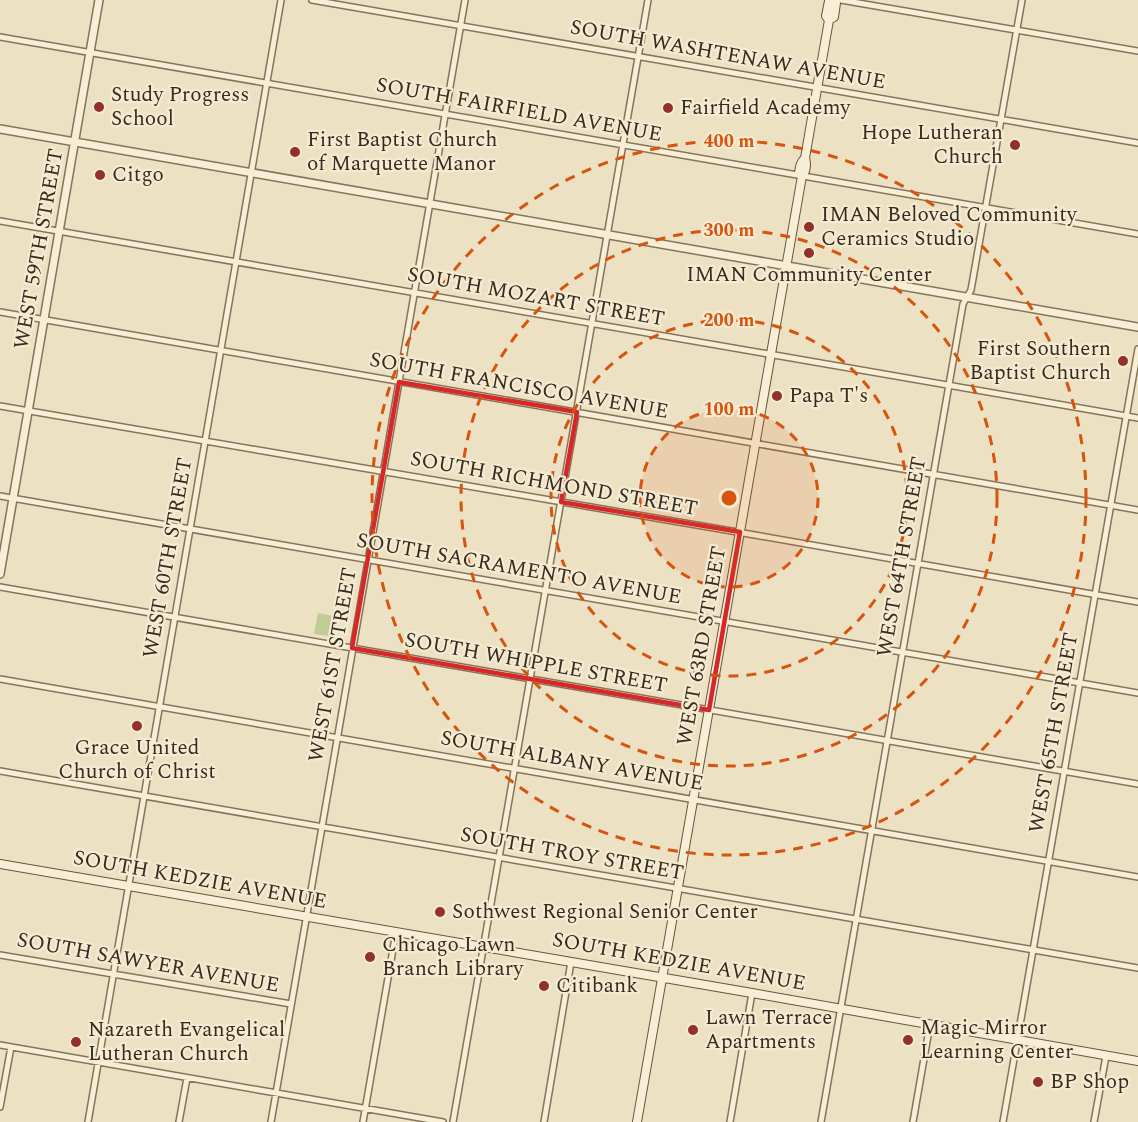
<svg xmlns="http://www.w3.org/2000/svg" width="1138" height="1122" font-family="Spectral,serif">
<rect width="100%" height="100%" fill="#ece1c3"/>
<!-- green -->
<path fill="#c2ca97" d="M 318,613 L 333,616 L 329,636 L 314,634 Z"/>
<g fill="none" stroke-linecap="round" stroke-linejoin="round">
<!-- minor casing -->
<g stroke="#85735b" stroke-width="8">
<path id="minor" d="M 312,0 L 1138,143
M 841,0 L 1138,51
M 0,37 L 1138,234
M 0,221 L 1138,418
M 0,312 L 1138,510
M 0,406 L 749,534 L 1138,602
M 0,496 L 1138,693
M 0,587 L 1138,784
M 0,679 L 1138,877
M 0,771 L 1138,968
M 0,955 L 291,1004
M 0,1045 L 443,1122
M 0,1107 L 11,1047
M 88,1122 L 281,0
M 179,1122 L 187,1078
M 271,1122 L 465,0
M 363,1122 L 396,932
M 453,1122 L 648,0
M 544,1122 L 571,962
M 730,1122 L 752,993
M 821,1122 L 963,304 L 971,290 L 1022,0
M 913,1122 L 930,1024
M 1003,1122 L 1138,349
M 1094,1122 L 1106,1056"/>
</g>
<!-- tertiary casing -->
<g stroke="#85735b" stroke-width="10">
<path id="tertiary" d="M 0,129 L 1138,327
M 0,574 L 99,0"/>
</g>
<!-- secondary casing -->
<g stroke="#67543e" stroke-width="10">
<path id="secondary" d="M 829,20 L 834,17 L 836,3 L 834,0
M 802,176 L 799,173 C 800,167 800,163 805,158
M 0,864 L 752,993 L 1138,1061
M 637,1122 L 802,176 C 806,172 807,164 805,158 L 829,20 L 826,16 L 829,1 L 830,0"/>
</g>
<!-- minor -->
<use href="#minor" stroke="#f7eed6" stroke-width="5"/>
<!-- tertiary -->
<use href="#tertiary" stroke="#f7eed6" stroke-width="7"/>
<!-- secondary -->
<use href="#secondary" stroke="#f7eed6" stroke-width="8"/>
</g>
<!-- marked area -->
<path fill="none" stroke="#d62828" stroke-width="4.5" stroke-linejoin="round" d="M 399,382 L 577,412 L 561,502 L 740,532 L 709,710 L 352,648 Z"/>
<!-- distance rings -->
<circle cx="729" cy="498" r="89" fill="#d6540e" fill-opacity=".12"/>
<g fill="none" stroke="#d6540e" stroke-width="3" stroke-dasharray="10 8">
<circle cx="729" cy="498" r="89"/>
<circle cx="729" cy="498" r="178"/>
<circle cx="729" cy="498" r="268"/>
<circle cx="729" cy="498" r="357"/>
</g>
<!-- markers -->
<g fill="#92302d" stroke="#f4ebd2" stroke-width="2">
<circle cx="99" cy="107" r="6"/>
<circle cx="668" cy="108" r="6"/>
<circle cx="1015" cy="145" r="6"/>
<circle cx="295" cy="152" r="6"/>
<circle cx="100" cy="175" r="6"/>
<circle cx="809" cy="227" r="6"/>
<circle cx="809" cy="253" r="6"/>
<circle cx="1123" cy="361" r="6"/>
<circle cx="777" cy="396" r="6"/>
<circle cx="137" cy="726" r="6"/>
<circle cx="440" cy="912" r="6"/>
<circle cx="370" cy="957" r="6"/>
<circle cx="544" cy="986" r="6"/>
<circle cx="693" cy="1030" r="6"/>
<circle cx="908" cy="1040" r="6"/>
<circle cx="76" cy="1042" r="6"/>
<circle cx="1038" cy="1082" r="6"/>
</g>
<g text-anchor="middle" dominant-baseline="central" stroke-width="4.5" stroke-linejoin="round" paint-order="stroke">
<!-- street labels -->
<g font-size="21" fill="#362b1e" stroke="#f4ebd2">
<text transform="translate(728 55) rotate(10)">SOUTH WASHTENAW AVENUE</text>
<text transform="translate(519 110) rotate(10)">SOUTH FAIRFIELD AVENUE</text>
<text transform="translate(39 249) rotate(-80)">WEST 59TH STREET</text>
<text transform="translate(536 297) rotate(10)">SOUTH MOZART STREET</text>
<text transform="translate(519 386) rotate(10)">SOUTH FRANCISCO AVENUE</text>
<text transform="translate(554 484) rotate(10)">SOUTH RICHMOND STREET</text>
<text transform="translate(902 557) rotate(-80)">WEST 64TH STREET</text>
<text transform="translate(168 558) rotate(-80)">WEST 60TH STREET</text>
<text transform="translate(519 569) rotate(10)">SOUTH SACRAMENTO AVENUE</text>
<text transform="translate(702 646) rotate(-80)">WEST 63RD STREET</text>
<text transform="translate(536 663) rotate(10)">SOUTH WHIPPLE STREET</text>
<text transform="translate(333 665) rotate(-80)">WEST 61ST STREET</text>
<text transform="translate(1054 733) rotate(-80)">WEST 65TH STREET</text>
<text transform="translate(572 761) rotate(10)">SOUTH ALBANY AVENUE</text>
<text transform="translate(572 854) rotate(10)">SOUTH TROY STREET</text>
<text transform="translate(200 880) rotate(10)">SOUTH KEDZIE AVENUE</text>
<text transform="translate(679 962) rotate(10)">SOUTH KEDZIE AVENUE</text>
<text transform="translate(148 963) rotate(10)">SOUTH SAWYER AVENUE</text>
</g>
<!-- poi labels -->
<g font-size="21" fill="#362b1e" stroke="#f4ebd2" text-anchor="start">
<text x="111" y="95">Study Progress<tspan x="111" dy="24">School</tspan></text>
<text x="680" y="108">Fairfield Academy</text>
<text x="1003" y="133" text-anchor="end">Hope Lutheran<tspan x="1003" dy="24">Church</tspan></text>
<text x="307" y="140">First Baptist Church<tspan x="307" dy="24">of Marquette Manor</tspan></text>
<text x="112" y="175">Citgo</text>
<text x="821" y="215">IMAN Beloved Community<tspan x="821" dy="24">Ceramics Studio</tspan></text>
<text x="809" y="275" text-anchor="middle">IMAN Community Center</text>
<text x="1111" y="349" text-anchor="end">First Southern<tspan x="1111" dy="24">Baptist Church</tspan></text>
<text x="789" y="396">Papa T's</text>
<text x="137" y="748" text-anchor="middle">Grace United<tspan x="137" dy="24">Church of Christ</tspan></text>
<text x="452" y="912">Sothwest Regional Senior Center</text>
<text x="382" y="945">Chicago Lawn<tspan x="382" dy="24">Branch Library</tspan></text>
<text x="556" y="986">Citibank</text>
<text x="705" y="1018">Lawn Terrace<tspan x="705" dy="24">Apartments</tspan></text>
<text x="920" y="1028">Magic Mirror<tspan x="920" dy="24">Learning Center</tspan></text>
<text x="88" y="1030">Nazareth Evangelical<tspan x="88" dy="24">Lutheran Church</tspan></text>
<text x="1050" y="1082">BP Shop</text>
</g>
</g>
<circle cx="729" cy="498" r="9" fill="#d6540e" stroke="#f4ebd2" stroke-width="3"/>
<g font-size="18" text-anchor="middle" font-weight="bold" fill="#d6540e" stroke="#f4ebd2" stroke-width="4.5" stroke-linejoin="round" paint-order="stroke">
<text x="729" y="147">400 m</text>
<text x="729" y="236">300 m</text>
<text x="729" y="326">200 m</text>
<text x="729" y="415">100 m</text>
</g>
</svg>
